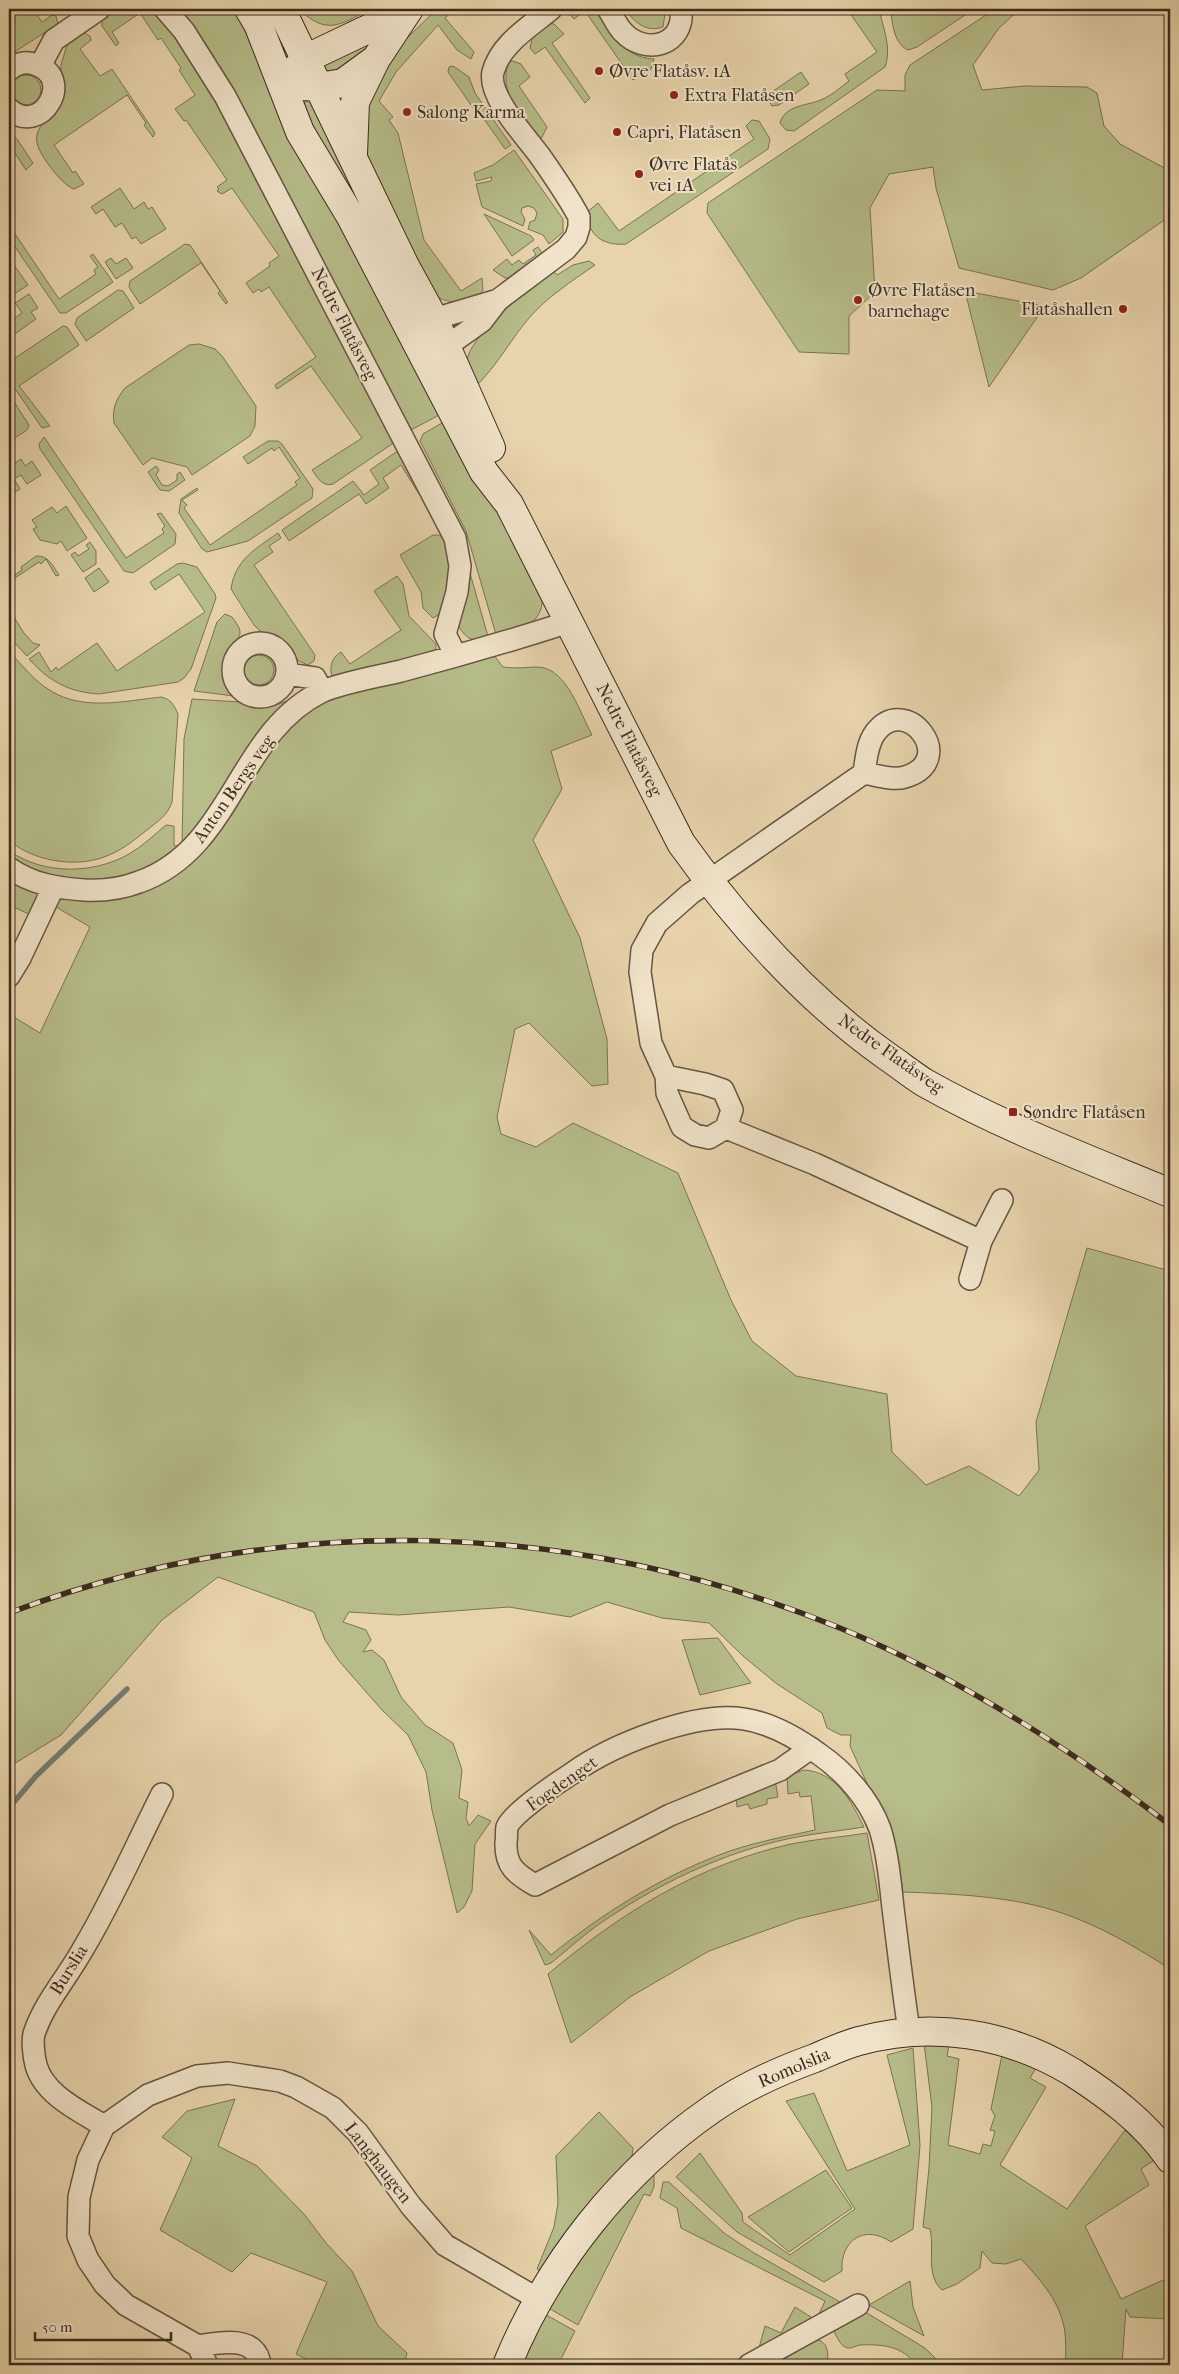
<svg xmlns="http://www.w3.org/2000/svg" width="1179" height="2374" font-family="'IM FELL French Canon',serif">
<rect width="100%" height="100%" fill="#e8d4ac"/>
<filter id="stains"><feTurbulence type="fractalNoise" baseFrequency=".004" numOctaves="4"/><feColorMatrix values="0 0 0 0 .2 0 0 0 0 .09 0 0 0 0 .02 0 0 0 .5 -.17"/></filter>
<radialGradient id="worn" r=".72"><stop offset=".6" stop-color="#630" stop-opacity="0"/><stop offset="1" stop-color="#630" stop-opacity=".3"/></radialGradient>
<!-- green -->
<path fill="#b6bd89" stroke="#797454" d="M 9,9 L 33,9 L 42,22 L 52,15 L 56,16 L 58,24 L 10,55 Z
M 111,9 L 156,9 L 216,95 L 395,442 L 333,484 C 322,487 318,478 312,470 L 362,438 L 311,366 L 277,389 L 275,385 L 316,357 L 269,287 L 261,292 L 259,289 L 253,293 L 246,283 L 270,266 L 269,263 L 279,256 L 232,188 L 222,194 L 217,191 L 219,189 L 217,187 L 227,180 L 186,120 L 184,121 L 175,109 L 195,95 L 179,70 L 181,68 L 161,38 L 158,40 L 140,13 L 112,32 L 119,43 L 116,46 L 102,26 L 102,18 Z
M 177,9 L 234,9 L 235,11 L 272,84 L 542,593 C 546,623 520,631 497,638 L 466,531 L 420,441 L 423,434 L 447,420 L 443,413 L 409,431 Z
M 299,9 L 369,9 C 341,26 325,35 299,9 Z
M 437,9 L 455,9 L 445,18 L 474,52 L 471,59 L 457,50 L 438,25 L 396,72 L 379,101 L 393,117 L 389,120 L 398,133 L 424,240 L 461,291 L 482,278 L 483,290 C 473,307 448,304 433,295 L 386,215 L 362,142 L 360,129 L 379,70 L 406,39 Z
M 568,9 L 598,9 C 614,33 621,57 654,59 L 651,69 L 633,80 L 585,11 L 574,19 L 568,13 Z
M 625,9 L 661,9 L 665,14 L 663,27 C 646,33 634,22 625,9 Z
M 847,9 L 879,9 C 883,28 892,48 885,67 L 794,131 L 786,130 L 780,123 C 785,104 809,106 823,99 C 832,95 841,87 849,81 L 845,74 L 877,52 Z
M 890,9 L 974,9 L 917,47 L 908,50 C 893,43 893,23 890,9 Z
M 995,9 L 1020,9 L 999,28 L 973,65 L 982,90 L 1024,86 L 1087,87 L 1097,93 L 1104,126 L 1120,144 L 1170,171 L 1170,216 L 1081,278 L 1053,290 L 959,268 L 936,188 L 933,167 L 889,174 L 870,208 L 875,292 L 849,316 L 849,354 L 799,352 L 707,213 L 708,203 L 877,90 L 905,91 L 905,75 L 910,65 Z
M 547,23 L 554,24 L 564,34 L 552,43 L 590,98 L 585,103 L 545,47 L 535,54 L 530,48 L 533,34 Z
M 385,28 C 368,47 352,73 325,71 L 324,65 Z
M 83,32 L 90,36 L 91,40 L 80,49 L 100,76 L 112,69 L 155,133 L 153,137 L 144,125 L 146,123 L 127,95 L 54,145 L 73,173 L 75,171 L 84,184 L 74,189 C 63,186 41,157 38,146 C 34,136 39,127 46,120 L 61,75 L 61,65 L 66,48 L 70,40 Z
M 513,61 L 521,64 L 530,77 L 519,86 L 547,127 L 541,139 L 538,139 C 522,117 497,91 509,62 Z
M 453,66 L 469,77 L 475,93 L 488,112 L 480,118 L 448,72 L 449,67 Z
M 801,72 L 809,84 L 779,105 L 772,106 L 766,96 Z
M11 90a15 15 0 1 1 30 0a15 15 0 1 1-30 0Z
M 310,100 L 397,261 L 328,169 L 303,103 Z
M 490,115 L 511,145 L 505,149 L 484,119 Z
M 752,120 L 759,121 L 770,139 L 768,149 L 759,155 L 626,244 C 603,246 589,236 586,213 L 598,203 L 619,231 L 754,139 L 746,126 Z
M 9,136 L 17,139 L 33,163 L 26,170 L 11,147 L 9,148 Z
M 514,150 L 563,219 L 563,232 L 549,244 L 543,235 L 528,229 L 530,222 L 535,220 L 537,213 L 534,208 L 528,206 L 522,208 L 521,212 L 525,219 L 523,226 L 482,207 L 476,184 L 491,181 L 492,177 L 476,181 L 474,173 L 493,165 Z
M 120,188 L 134,209 L 144,202 L 148,209 L 152,207 L 166,229 L 141,244 L 136,237 L 132,239 L 122,223 L 115,227 L 103,209 L 96,214 L 91,207 Z
M 484,214 L 531,236 L 534,240 L 512,256 Z
M 9,225 L 59,299 L 96,274 L 94,270 L 98,267 L 90,256 L 93,254 L 113,282 L 66,313 L 60,313 L 9,238 Z
M 185,244 L 190,245 L 227,301 L 227,303 L 226,304 L 218,293 L 220,291 L 201,263 L 140,304 L 129,287 L 130,281 Z
M 538,247 L 544,256 L 511,278 L 505,278 L 493,270 L 507,259 L 512,265 L 519,260 L 523,264 L 536,255 L 533,250 Z
M 9,258 L 28,285 L 14,294 L 9,285 Z
M 111,258 L 116,264 L 126,258 L 133,268 L 116,279 L 105,262 Z
M 589,261 L 595,265 C 572,281 547,297 529,318 C 508,343 498,365 474,388 C 472,380 467,370 467,362 C 467,337 533,286 552,269 L 557,275 L 573,265 Z
M 118,290 L 123,291 L 134,308 L 86,341 L 75,324 L 77,318 Z
M 965,291 L 1045,306 L 989,387 Z
M 29,294 L 38,308 L 31,312 L 36,319 L 9,338 L 9,322 L 22,313 L 15,303 Z
M 63,326 L 67,327 L 79,345 L 19,386 L 50,426 L 42,428 L 9,380 L 9,362 Z
M 199,344 L 215,349 L 222,356 L 256,406 L 255,426 L 250,436 L 192,475 L 187,467 L 152,458 L 143,465 L 114,423 C 112,409 116,399 125,388 L 189,345 Z
M 9,394 L 29,425 L 27,430 L 9,442 Z
M 44,437 L 126,558 L 164,533 L 162,529 L 165,526 L 157,514 L 161,513 L 176,534 L 175,544 L 133,573 L 124,571 L 40,449 L 39,444 Z
M 268,441 L 278,441 L 282,444 L 313,489 L 312,498 L 248,541 L 207,552 L 202,549 L 179,513 L 181,499 L 197,488 L 198,490 L 182,500 L 187,505 L 184,508 L 210,545 L 297,485 L 295,482 L 300,478 L 279,447 L 274,451 L 272,448 L 248,464 L 243,457 Z
M 399,450 L 424,495 L 419,494 L 401,465 L 383,478 L 389,488 L 366,504 L 359,494 L 289,541 L 282,530 L 353,481 L 364,495 L 379,484 L 370,470 Z
M 21,459 L 25,466 L 32,461 L 41,475 L 27,484 L 21,475 L 14,479 L 20,489 L 9,496 L 9,467 Z
M 156,466 L 159,470 L 156,475 L 162,485 L 168,486 L 177,480 L 177,474 L 180,472 L 185,480 L 169,491 L 160,490 L 148,472 Z
M 66,506 L 87,538 L 67,551 L 61,541 L 57,544 L 40,540 L 33,529 L 37,527 L 32,520 L 52,507 L 57,513 Z
M 278,533 L 281,538 L 269,546 L 273,552 L 254,565 L 315,655 L 314,661 L 308,665 L 299,661 L 282,641 L 260,631 L 254,625 L 231,589 C 235,560 255,549 278,533 Z
M 433,535 L 438,535 L 444,538 C 453,568 450,584 441,613 L 433,618 L 423,608 L 421,592 L 400,555 Z
M 90,542 L 96,551 L 96,564 L 83,572 L 71,555 L 75,552 L 78,556 L 89,549 L 86,545 Z
M 36,556 C 48,555 53,566 59,575 L 56,576 L 46,559 L 41,564 L 39,562 L 9,582 L 9,579 L 22,570 L 21,567 Z
M 466,559 L 489,640 C 473,642 463,638 458,623 Z
M 183,563 L 197,567 L 215,594 L 216,598 L 191,669 L 184,678 L 178,682 L 99,694 C 68,692 49,681 29,659 L 39,652 L 51,672 L 56,667 L 58,670 L 97,643 L 117,671 L 205,612 L 179,574 L 155,590 L 150,582 L 177,564 Z
M 99,568 L 109,582 L 94,592 L 85,578 Z
M 397,576 L 403,584 L 409,616 L 436,644 L 436,651 L 333,678 C 328,668 332,657 341,652 L 350,664 L 401,630 L 374,591 Z
M 12,614 L 24,633 L 33,643 L 40,645 L 27,656 L 9,637 L 9,616 Z
M 225,614 L 232,617 C 235,621 239,626 240,631 C 241,638 234,642 230,648 C 217,662 223,682 234,696 L 194,691 L 217,622 Z
M 9,651 C 22,665 34,681 51,691 C 83,711 125,701 161,697 C 171,699 174,705 178,714 L 172,802 C 168,815 157,822 147,830 C 133,841 121,851 104,857 C 75,868 32,861 9,840 Z
M 493,654 L 503,667 C 516,669 527,667 539,667 C 567,669 580,713 592,735 L 551,751 L 562,789 L 533,840 L 580,938 L 607,1039 L 608,1084 L 592,1086 L 529,1023 L 515,1029 L 497,1117 L 501,1134 L 536,1147 L 573,1123 L 678,1173 L 731,1300 L 752,1341 L 796,1376 L 887,1394 L 892,1452 L 926,1485 L 969,1466 L 1019,1496 L 1039,1470 L 1036,1422 L 1087,1248 L 1170,1271 L 1170,1969 C 1136,1947 1100,1926 1062,1913 C 1012,1896 955,1894 903,1892 L 898,1859 L 885,1823 L 850,1746 L 851,1735 L 841,1735 L 827,1728 L 822,1713 L 777,1684 L 743,1656 L 709,1623 L 662,1618 L 607,1602 L 570,1617 L 509,1607 L 398,1615 L 349,1612 L 343,1622 L 366,1630 L 371,1640 L 363,1652 L 372,1650 L 384,1660 L 401,1697 L 425,1725 L 453,1743 L 462,1770 L 459,1798 L 468,1802 L 466,1818 L 469,1826 L 478,1815 L 491,1821 L 475,1844 L 472,1891 L 464,1907 L 457,1913 L 432,1810 L 426,1772 L 408,1735 L 382,1710 L 339,1661 L 325,1640 L 314,1612 L 218,1577 L 162,1620 L 61,1735 L 9,1767 L 9,1014 L 40,1033 L 90,927 L 56,907 L 57,901 L 62,896 L 160,881 L 288,726 L 333,696 Z
M244 670a15 15 0 1 1 30 0a15 15 0 1 1-30 0Z
M 302,695 C 287,707 273,719 261,734 C 241,760 226,790 208,817 C 179,859 134,885 83,884 C 57,883 30,876 9,861 L 9,852 L 11,852 C 45,875 94,874 129,854 C 143,846 154,835 166,825 L 174,826 L 174,846 L 182,846 L 184,739 L 192,699 L 240,702 L 260,708 L 279,704 Z
M 9,878 L 40,893 L 31,915 L 9,905 Z
M 718,1638 L 751,1683 L 700,1695 L 682,1640 Z
M 804,1770 C 836,1772 851,1801 864,1827 C 840,1831 816,1833 792,1838 C 723,1852 653,1886 595,1927 C 580,1938 566,1951 551,1963 L 545,1965 L 529,1930 L 551,1955 C 602,1914 657,1879 719,1855 C 750,1843 783,1837 815,1830 L 811,1796 L 800,1797 L 799,1792 L 788,1794 L 787,1776 Z
M 775,1780 L 778,1797 L 767,1799 L 767,1804 L 750,1809 L 748,1804 L 737,1807 L 736,1795 Z
M 867,1833 L 879,1900 L 797,1919 L 709,1951 L 630,1997 L 571,2043 L 548,1974 C 621,1913 697,1865 791,1844 C 816,1839 842,1837 867,1833 Z
M 924,2043 L 949,2045 L 947,2056 L 959,2059 L 948,2145 L 980,2154 L 983,2144 L 991,2146 L 995,2131 L 990,2130 L 995,2116 L 991,2109 L 1002,2055 L 1036,2068 L 1030,2078 L 1046,2087 L 1000,2165 L 1067,2209 L 1125,2130 L 1156,2159 L 1141,2169 L 1149,2185 L 1085,2226 L 1121,2299 L 1170,2277 L 1170,2319 L 1130,2317 L 1126,2309 L 1122,2365 L 1066,2365 C 1065,2352 1067,2336 1063,2323 C 1057,2298 1038,2277 1021,2259 L 1006,2264 L 992,2263 L 982,2251 L 980,2268 L 957,2284 L 942,2290 C 925,2275 935,2249 930,2229 L 923,2227 L 929,2168 L 932,2107 Z
M 913,2048 L 920,2145 L 913,2229 L 891,2242 C 865,2224 840,2240 842,2271 L 824,2282 L 737,2232 L 676,2177 L 700,2153 L 742,2213 L 743,2222 L 790,2255 L 855,2209 L 786,2101 L 814,2093 L 847,2171 L 910,2145 L 887,2055 Z
M 235,2099 L 218,2146 L 257,2166 L 304,2214 L 326,2243 L 352,2271 L 378,2326 L 407,2353 L 404,2365 L 318,2365 L 296,2354 L 327,2282 L 251,2253 L 232,2272 L 160,2230 L 192,2158 L 162,2137 L 187,2111 Z
M 599,2112 L 633,2148 L 632,2156 L 572,2224 L 540,2270 L 537,2269 L 554,2227 L 558,2203 L 556,2156 Z
M 826,2170 L 852,2208 L 789,2252 L 748,2217 Z
M 654,2171 L 654,2187 L 650,2196 L 644,2194 L 578,2325 L 545,2306 L 584,2244 Z
M 663,2182 L 669,2182 L 724,2233 L 754,2253 L 840,2302 L 841,2306 L 824,2316 L 819,2314 L 825,2301 L 681,2228 L 677,2208 L 660,2198 Z
M 910,2281 L 913,2307 L 924,2336 L 869,2305 Z
M 795,2307 L 811,2317 L 812,2323 L 757,2355 L 765,2326 L 781,2333 Z
M 860,2309 L 925,2348 L 942,2365 L 916,2365 C 903,2346 882,2344 860,2345 C 855,2346 850,2350 845,2347 C 839,2344 836,2334 832,2328 Z
M 541,2312 L 575,2331 L 558,2365 L 517,2365 Z
M 813,2339 C 828,2340 830,2353 826,2365 L 763,2365 Z"/>
<g fill="none" stroke-linecap="round" stroke-linejoin="round">
<!-- stream -->
<path stroke="#747e77" stroke-width="5.5" d="M 9,1808 L 36,1776 L 127,1689"/>
<!-- street casing -->
<g stroke="#675542" stroke-width="24">
<path id="street" d="M 165,9 L 184,31 L 225,96 L 455,538 L 460,566 L 457,592 L 445,634 L 456,656
M 608,9 C 613,16 617,26 623,32 C 645,56 685,46 681,9
M 40,66 L 54,40 L 99,9
M 9,70 C 15,64 25,61 34,64 C 77,77 41,138 9,109
M 426,330 L 434,319 L 498,300
M 431,344 L 447,346 L 482,321 L 498,300 L 566,249 L 576,237 L 579,227 L 579,217 C 568,196 554,176 540,156 C 527,138 487,96 493,72 C 500,44 531,26 551,9
M233 670a27 27 0 1 1 54 0a27 27 0 1 1-54 0Z
M 287,674 L 315,678 L 322,691
M 9,868 C 32,884 56,888 84,890 C 103,891 121,889 139,882 C 233,849 236,734 321,692 C 340,683 380,676 401,671 C 458,656 513,640 569,622
M 9,976 L 20,958 L 53,888
M 666,1076 L 705,1084 L 723,1090 L 732,1110 L 726,1128 L 709,1138 L 695,1135 L 682,1127 L 667,1093 L 666,1076 L 651,1043 L 640,972 L 642,950 L 657,923 L 690,894 L 864,773 C 876,775 893,781 905,777 C 960,761 906,691 875,733 C 867,744 866,760 864,773
M 726,1128 L 815,1164 L 981,1241 L 1002,1200
M 970,1279 L 981,1241
M 811,1748 L 780,1770 L 670,1815 L 535,1885 C 516,1874 505,1866 506,1842 C 507,1838 506,1831 507,1827 C 513,1813 557,1783 571,1774 C 611,1745 695,1711 744,1719 C 771,1723 797,1738 819,1754 C 845,1772 869,1799 880,1829 C 888,1855 890,1881 893,1908 C 898,1949 903,1990 909,2031
M 104,2126 C 80,2111 44,2095 36,2065 C 34,2057 32,2042 34,2034 C 44,2003 67,1978 83,1949 C 113,1899 136,1845 162,1794
M 198,2346 C 220,2342 257,2335 260,2365
M 207,2365 L 198,2346 L 126,2305 L 105,2285 L 88,2260 L 78,2236 L 79,2197 L 88,2160 L 104,2126 L 148,2095 L 197,2076 L 228,2073 L 280,2081 L 296,2087 L 333,2108 L 358,2133 L 411,2206 L 445,2245 L 538,2299
M 749,2365 L 858,2305"/>
</g>
<!-- secondary casing -->
<g stroke="#3c2b1e" stroke-width="30">
<path id="secondary" d="M 249,9 L 258,24 L 300,132 L 351,217 L 484,472 L 509,504 L 681,843 C 739,924 806,999 888,1057 C 900,1065 912,1075 925,1083 C 1003,1127 1088,1159 1170,1193
M 281,9 L 405,266 L 434,319 L 491,448
M 293,72 L 305,59 L 406,11
M 303,86 L 319,87 L 343,83 L 376,59 L 409,9
M 353,154 L 355,102 L 375,61
M 507,2365 C 548,2264 622,2171 712,2109 C 743,2087 779,2071 815,2058 C 829,2052 844,2045 859,2041 C 932,2021 1007,2033 1072,2072 C 1108,2095 1146,2123 1170,2159"/>
</g>
<!-- street -->
<use href="#street" stroke="#f0e3c9" stroke-width="21"/>
<!-- secondary -->
<use href="#secondary" stroke="#f0e3c9" stroke-width="28"/>
<!-- rail casing -->
<g stroke="#3c2b1e" stroke-width="5.5">
<path id="rail" d="M 9,1613 C 281,1510 571,1518 840,1628 C 958,1677 1069,1748 1170,1825"/>
</g>
<!-- rail -->
<use href="#rail" stroke="#f0e3c9" stroke-width="4" stroke-dasharray="11" stroke-linecap="butt"/>
</g>
<!-- markers -->
<g fill="#8f2418" stroke="#f0e3c9" stroke-width="2">
<circle cx="599" cy="71" r="5"/>
<circle cx="674" cy="95" r="5"/>
<circle cx="407" cy="112" r="5"/>
<circle cx="617" cy="132" r="5"/>
<circle cx="639" cy="174" r="5"/>
<circle cx="858" cy="300" r="5"/>
<circle cx="1123" cy="309" r="5"/>
<rect x="1008" y="1107" width="10" height="10" rx="2.5"/>
</g>
<g text-anchor="middle" dominant-baseline="central" stroke-width="4" stroke-linejoin="round" paint-order="stroke">
<!-- poi labels -->
<g font-size="18" fill="#3c2b1e" stroke="#f0e3c9" text-anchor="start">
<text x="609" y="71">Øvre Flatåsv. 1A</text>
<text x="684" y="95">Extra Flatåsen</text>
<text x="417" y="112">Salong Karma</text>
<text x="627" y="132">Capri, Flatåsen</text>
<text x="649" y="164">Øvre Flatås<tspan x="649" dy="21">vei 1A</tspan></text>
<text x="868" y="290">Øvre Flatåsen<tspan x="868" dy="21">barnehage</tspan></text>
<text x="1113" y="309" text-anchor="end">Flatåshallen</text>
<text x="1023" y="1112">Søndre Flatåsen</text>
</g>
<!-- street labels -->
<g font-size="18" fill="#3c2b1e" stroke="#f0e3c9">
<text transform="translate(344 324) rotate(63)">Nedre Flatåsveg</text>
<text transform="translate(629 740) rotate(63)">Nedre Flatåsveg</text>
<text transform="translate(234 789) rotate(-55)">Anton Bergs veg</text>
<text transform="translate(891 1054) rotate(35)">Nedre Flatåsveg</text>
<text transform="translate(562 1784) rotate(-35)">Fogdenget</text>
<text transform="translate(69 1970) rotate(-58)">Burslia</text>
<text transform="translate(794 2068) rotate(-23)">Romolslia</text>
<text transform="translate(378 2163) rotate(52)">Langhaugen</text>
</g>
</g>
<!-- margin -->
<rect width="1179" height="2374" fill="none" stroke="#e8d4ac" stroke-width="30"/>
<rect x="10" y="10" width="1159" height="2354" fill="none" stroke="#3c2b1e" stroke-width="2.5"/>
<rect x="15" y="15" width="1149" height="2344" fill="none" stroke="#3c2b1e"/>
<!-- scale -->
<path d="M35 2332v8h136v-8" fill="none" stroke="#3c2b1e" stroke-width="2.5"/>
<text x="42" y="2332" font-size="15" fill="#3c2b1e" stroke="#f0e3c9" stroke-width="4" paint-order="stroke">50 m</text>
<rect width="100%" height="100%" filter="url(#stains)"/>
<rect width="100%" height="100%" fill="url(#worn)"/>
</svg>
